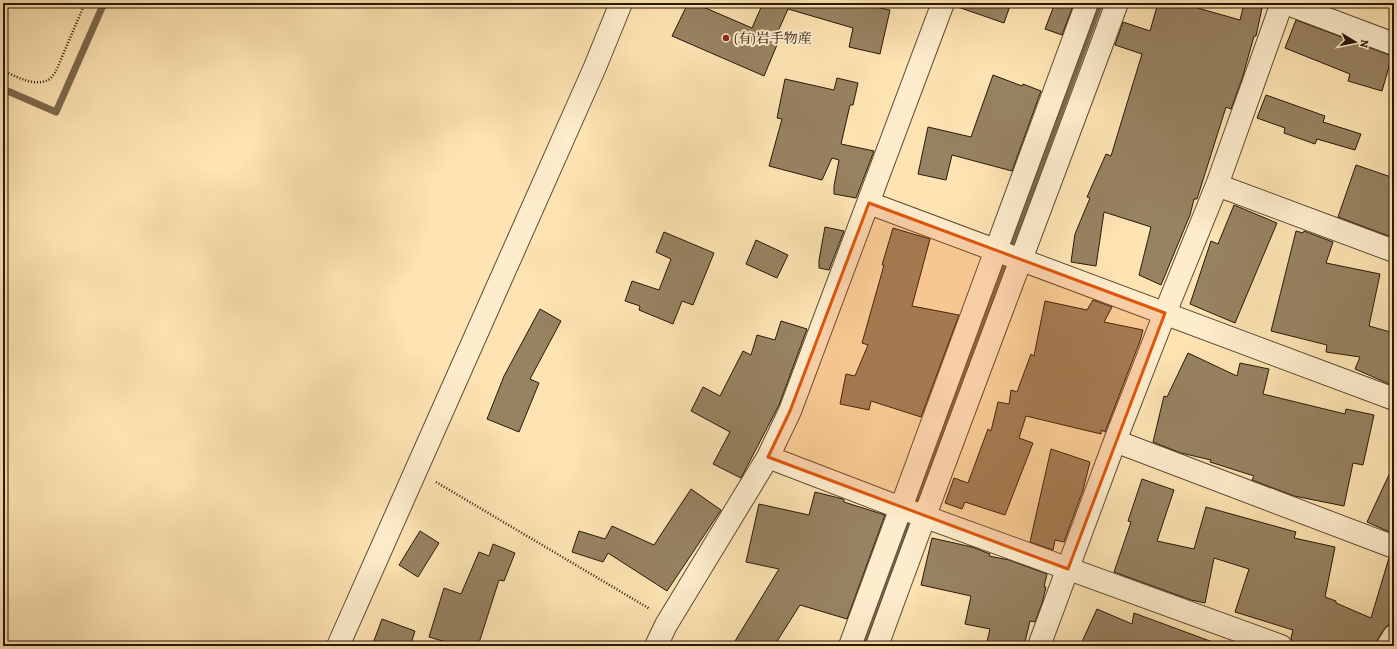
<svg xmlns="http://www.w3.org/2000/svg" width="1397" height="649" font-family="Alegreya,'Noto Serif JP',serif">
<rect width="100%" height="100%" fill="#fde4b2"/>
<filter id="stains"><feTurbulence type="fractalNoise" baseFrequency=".005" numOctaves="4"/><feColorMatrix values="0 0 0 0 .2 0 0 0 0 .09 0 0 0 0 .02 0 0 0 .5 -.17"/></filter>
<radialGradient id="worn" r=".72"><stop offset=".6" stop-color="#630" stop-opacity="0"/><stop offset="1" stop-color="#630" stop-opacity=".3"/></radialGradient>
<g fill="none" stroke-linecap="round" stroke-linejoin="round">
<!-- stream -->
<path stroke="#7d694d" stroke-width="7" d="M 3,89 L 56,112 L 104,3
M 863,646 L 1100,3"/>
</g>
<!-- building -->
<path fill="#978261" stroke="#28180a" d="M 688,3 L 694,3 L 752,28 L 763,3 L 857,3 L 890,10 L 880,54 L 849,47 L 853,28 L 788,9 L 775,38 L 779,40 L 764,76 L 672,36 Z
M 956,3 L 1011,3 L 1004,23 L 955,6 Z
M 1055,3 L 1074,3 L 1062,35 L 1045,29 Z
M 1158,3 L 1180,3 L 1240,20 L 1244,4 L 1262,8 L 1256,36 L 1254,36 L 1242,79 L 1231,109 L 1226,107 L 1197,199 L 1194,199 L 1190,215 L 1161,285 L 1139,275 L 1151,227 L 1104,212 L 1096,266 L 1071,262 L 1075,234 L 1090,198 L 1087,197 L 1106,154 L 1111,156 L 1142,54 L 1115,45 L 1123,22 L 1150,31 Z
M 1296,20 L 1392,56 L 1382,91 L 1348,81 L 1350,74 L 1285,48 Z
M 993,75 L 1022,86 L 1023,84 L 1041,91 L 1012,171 L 952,155 L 946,180 L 918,174 L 928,127 L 971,137 Z
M 837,78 L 858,83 L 853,105 L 850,105 L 841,144 L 874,151 L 856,198 L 834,194 L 834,186 L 839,160 L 832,158 L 822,180 L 769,166 L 782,119 L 777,118 L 785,79 L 834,90 Z
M 1266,95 L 1325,116 L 1323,122 L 1361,134 L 1355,150 L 1317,139 L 1315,144 L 1284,133 L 1285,128 L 1257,118 Z
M 1356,165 L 1394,178 L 1394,238 L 1338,217 Z
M 1234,205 L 1277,223 L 1235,323 L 1190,304 L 1211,241 L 1218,244 Z
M 825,227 L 844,231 L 829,270 L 819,268 L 819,260 Z
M 893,228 L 930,239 L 912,306 L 959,315 L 921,417 L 871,401 L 869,410 L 840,404 L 846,374 L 855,376 L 868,345 L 862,343 L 884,265 L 882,265 Z
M 1296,231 L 1303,233 L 1304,231 L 1333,242 L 1326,263 L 1380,274 L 1369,326 L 1394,333 L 1394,386 L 1355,369 L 1360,357 L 1326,352 L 1327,345 L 1271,331 Z
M 664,232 L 714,253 L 693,305 L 682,301 L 673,324 L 639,310 L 640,306 L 625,301 L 632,281 L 659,290 L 671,259 L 656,252 Z
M 756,240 L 788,255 L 777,278 L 746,264 Z
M 1093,300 L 1112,307 L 1104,322 L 1143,330 L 1140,341 L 1105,432 L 1101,430 L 1101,434 L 1026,416 L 1019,438 L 1033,443 L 1005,515 L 965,502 L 962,509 L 945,503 L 954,478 L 968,483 L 988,429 L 991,431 L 998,402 L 1009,404 L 1011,390 L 1017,392 L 1031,354 L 1034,356 L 1045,301 L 1087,310 Z
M 540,309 L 561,321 L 530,379 L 539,383 L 519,432 L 487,419 L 504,376 Z
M 781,321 L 807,329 L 779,405 L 741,478 L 713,464 L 730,432 L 691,411 L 703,387 L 720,396 L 743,351 L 751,355 L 757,335 L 775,340 Z
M 1188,353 L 1237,376 L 1240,363 L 1269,369 L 1263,394 L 1345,414 L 1346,409 L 1374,415 L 1363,465 L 1353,463 L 1344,506 L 1294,496 L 1252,480 L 1254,476 L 1210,462 L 1211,460 L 1181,453 L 1153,442 L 1164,396 L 1167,397 Z
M 1051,449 L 1090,462 L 1083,490 L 1064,542 L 1055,540 L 1053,550 L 1030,542 Z
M 1394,464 L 1394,534 L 1367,522 Z
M 1142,479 L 1174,490 L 1157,541 L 1194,549 L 1206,507 L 1296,532 L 1294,538 L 1335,547 L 1325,597 L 1336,601 L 1336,603 L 1371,618 L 1389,558 L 1394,559 L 1394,621 L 1393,624 L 1388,625 L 1384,629 L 1377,640 L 1376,646 L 1293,646 L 1291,638 L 1293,630 L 1235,612 L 1249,569 L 1214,558 L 1205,603 L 1191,600 L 1114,572 L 1131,522 L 1128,521 Z
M 691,489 L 721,510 L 667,591 L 608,553 L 603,562 L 572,552 L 579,531 L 605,539 L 612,526 L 654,545 Z
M 815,492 L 843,499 L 844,500 L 844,502 L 885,515 L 847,619 L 800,605 L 774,646 L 732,646 L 779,569 L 746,562 L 759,504 L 809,515 Z
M 420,531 L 439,543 L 418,577 L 399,565 Z
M 932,538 L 972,547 L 990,554 L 989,556 L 1009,560 L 1047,574 L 1044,587 L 1046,587 L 1042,603 L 1035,622 L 1030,621 L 1024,646 L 986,646 L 990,629 L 965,624 L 971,596 L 921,585 Z
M 493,544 L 515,553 L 504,581 L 499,580 L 478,646 L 459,646 L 429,637 L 444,588 L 461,594 L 479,552 L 489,556 Z
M 1097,609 L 1132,624 L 1134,613 L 1218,644 L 1218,646 L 1080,646 Z
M 382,619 L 415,631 L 410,646 L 372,646 Z"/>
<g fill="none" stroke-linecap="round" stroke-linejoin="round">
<!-- minor casing -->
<g stroke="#5d4b34" stroke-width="24">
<path id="minor" d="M 1285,3 L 1394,44
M 1217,185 L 1394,251
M 1115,441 L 1394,547
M 768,457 L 901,508 L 1281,646
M 338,646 L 595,67 L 621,3
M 656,646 L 666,625 L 768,457 L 790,411 L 943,3
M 850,646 L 1087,3
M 877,646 C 955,431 1038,217 1117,3
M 1039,646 L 1115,441 L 1165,313 L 1217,185 L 1282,3
M 1388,646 L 1394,636"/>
</g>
<!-- tertiary casing -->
<g stroke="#5d4b34" stroke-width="24">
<path id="tertiary" d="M 869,203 L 1394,399"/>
</g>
<!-- path -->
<path stroke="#28180a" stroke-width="2.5" stroke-dasharray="1 2" stroke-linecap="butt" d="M 3,71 C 16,76 33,87 48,80 C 51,79 54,74 56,71 L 85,3
M 436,482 L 650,609"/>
<!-- minor -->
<use href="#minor" stroke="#feedcd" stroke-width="22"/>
<!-- tertiary -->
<use href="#tertiary" stroke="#feedcd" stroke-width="22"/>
</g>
<!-- marked area -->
<path fill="#de560c" fill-opacity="0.2" stroke="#de560c" stroke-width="3" stroke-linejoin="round" d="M 869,203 L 1165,313 L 1068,569 L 768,457 L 790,411 Z"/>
<!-- markers -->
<circle fill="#8f2418" stroke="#feedcd" stroke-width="1.5" cx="726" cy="38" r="4"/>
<g text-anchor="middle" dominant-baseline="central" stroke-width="4" stroke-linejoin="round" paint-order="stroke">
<!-- poi labels -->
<g font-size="14" fill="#28180a" stroke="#feedcd" text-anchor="start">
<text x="734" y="38">(有)岩手物産</text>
</g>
</g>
<!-- margin -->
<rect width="1397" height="649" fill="none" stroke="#fde4b2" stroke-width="16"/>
<rect x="4" y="4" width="1389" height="641" fill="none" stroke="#28180a" stroke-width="2"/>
<rect x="8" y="8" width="1381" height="633" fill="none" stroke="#28180a"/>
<!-- north arrow -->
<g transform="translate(1355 42) rotate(100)" stroke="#feedcd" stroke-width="3" paint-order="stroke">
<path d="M0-3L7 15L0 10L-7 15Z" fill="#28180a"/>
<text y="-6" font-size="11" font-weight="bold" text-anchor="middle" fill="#28180a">N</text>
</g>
<rect width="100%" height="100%" filter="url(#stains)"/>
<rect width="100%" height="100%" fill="url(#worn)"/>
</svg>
